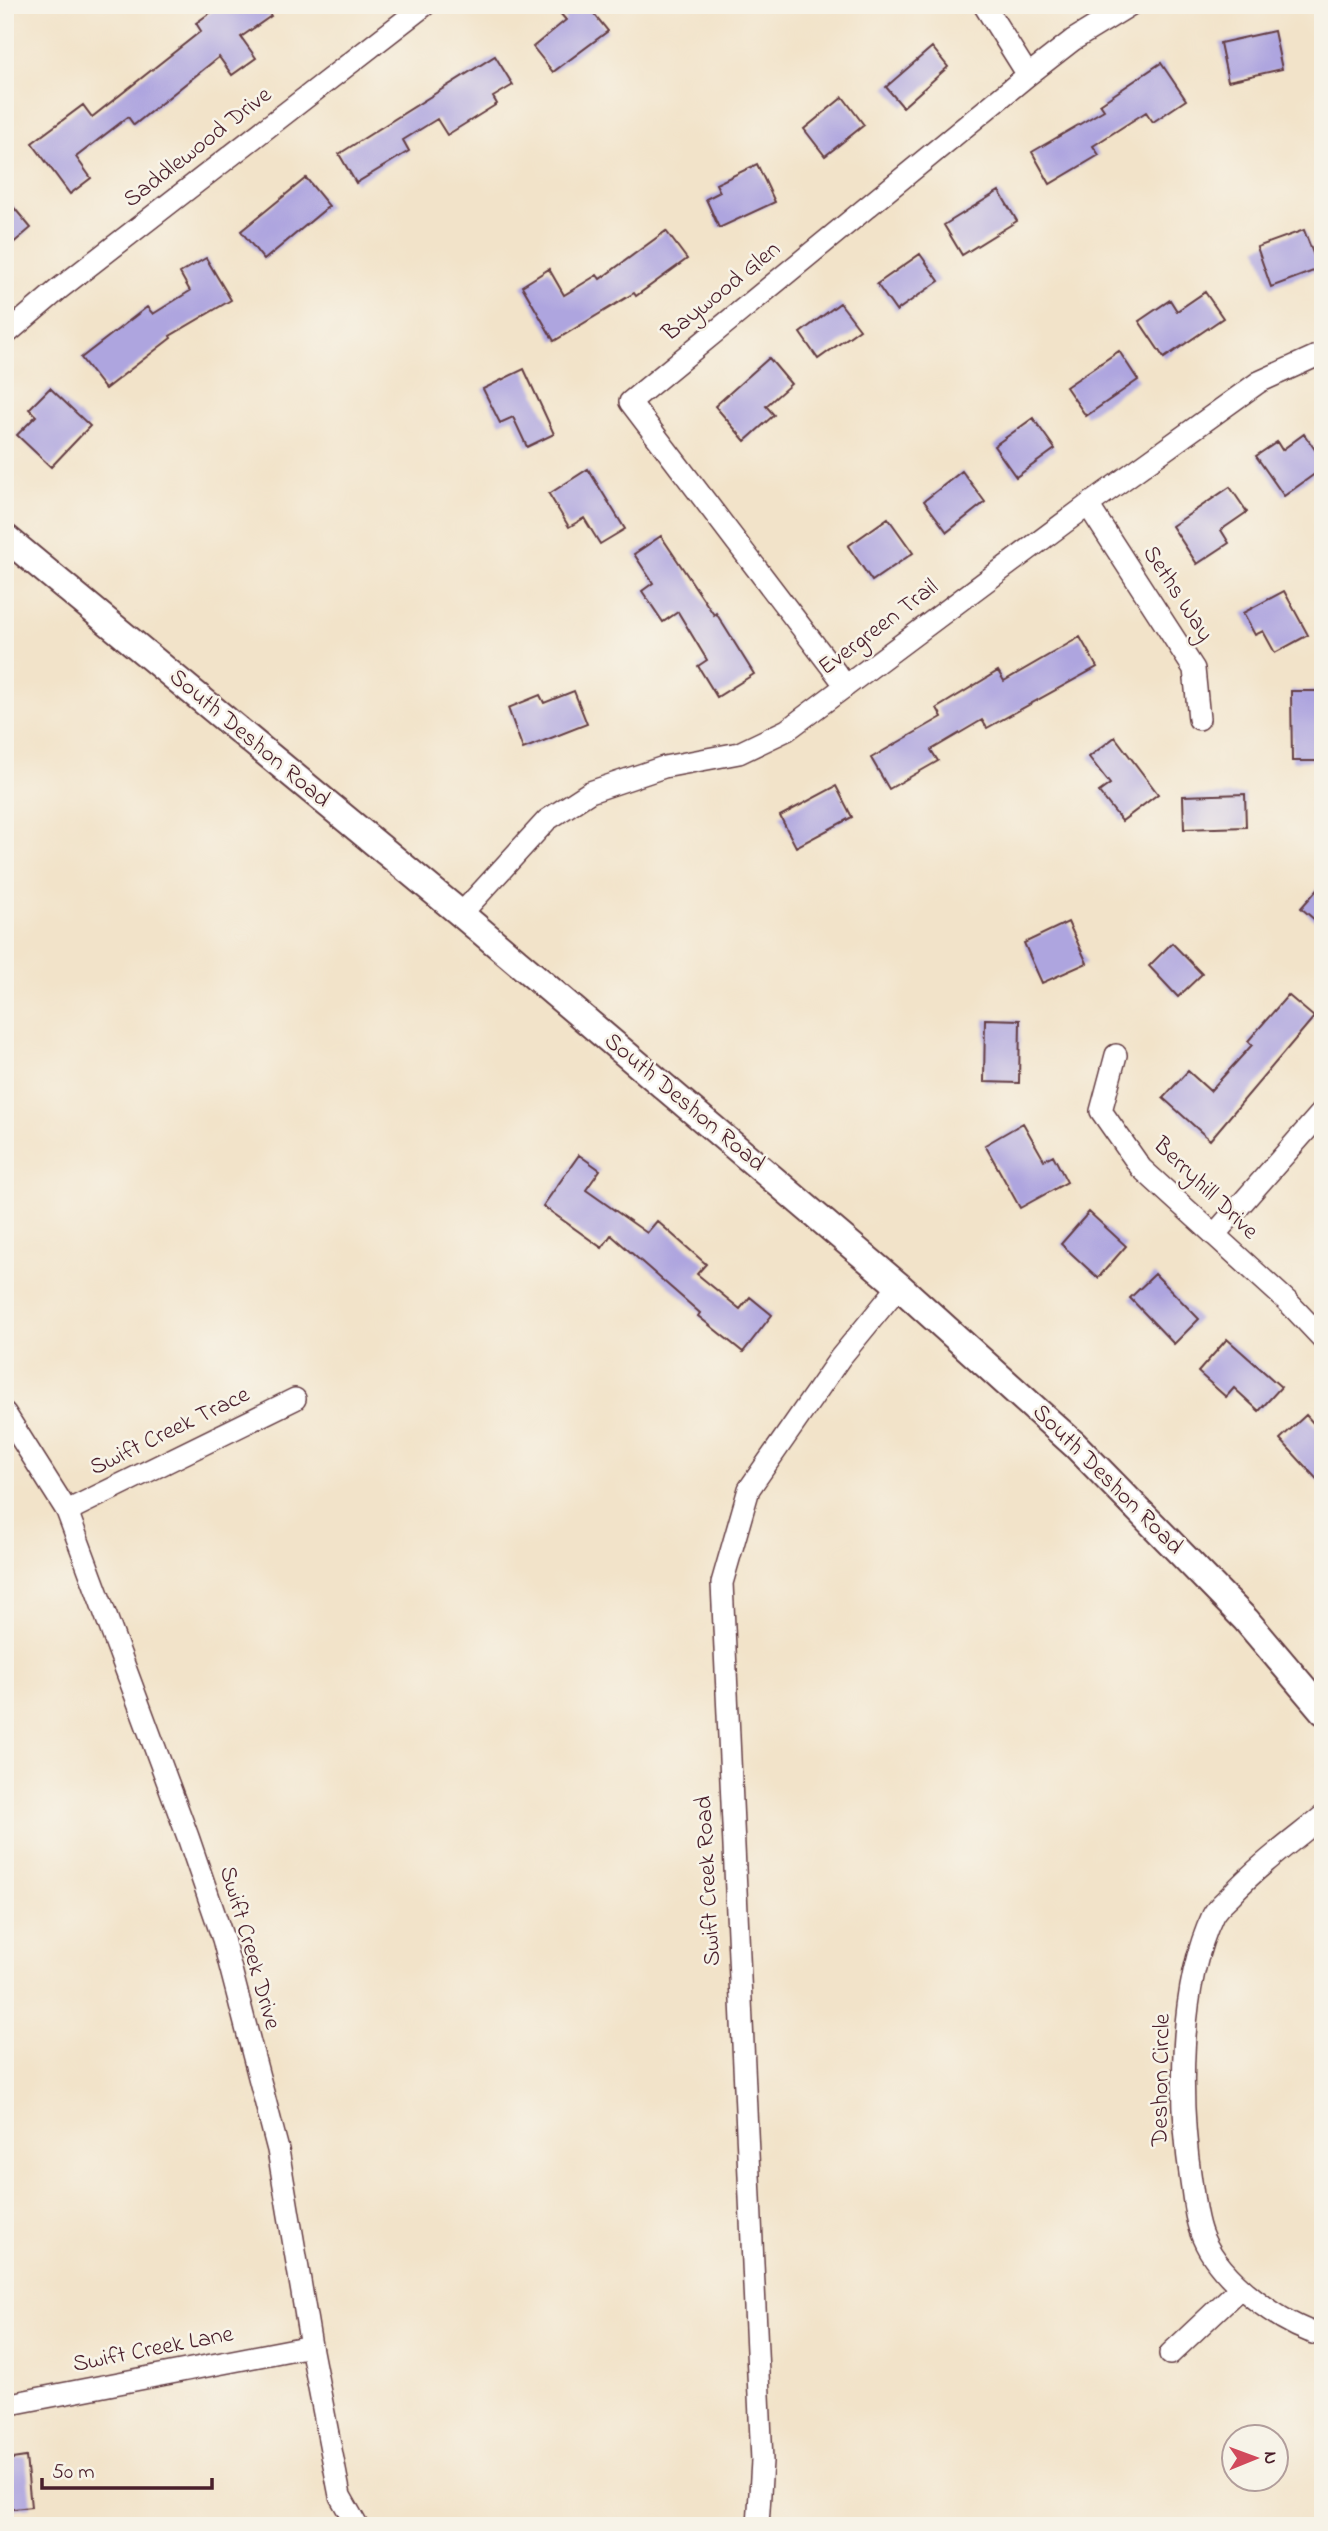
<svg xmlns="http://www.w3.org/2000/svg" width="1328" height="2531" font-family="'Indie Flower',sans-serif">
<rect width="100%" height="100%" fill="#f7f3e8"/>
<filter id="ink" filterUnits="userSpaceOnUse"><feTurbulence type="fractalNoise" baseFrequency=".0143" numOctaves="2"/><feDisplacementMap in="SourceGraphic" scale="14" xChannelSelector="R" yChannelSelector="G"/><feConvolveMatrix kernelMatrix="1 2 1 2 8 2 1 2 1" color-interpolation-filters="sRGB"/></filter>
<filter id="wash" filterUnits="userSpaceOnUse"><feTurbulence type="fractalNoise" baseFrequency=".00686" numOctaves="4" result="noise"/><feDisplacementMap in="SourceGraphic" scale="28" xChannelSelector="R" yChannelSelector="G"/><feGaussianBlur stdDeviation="1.57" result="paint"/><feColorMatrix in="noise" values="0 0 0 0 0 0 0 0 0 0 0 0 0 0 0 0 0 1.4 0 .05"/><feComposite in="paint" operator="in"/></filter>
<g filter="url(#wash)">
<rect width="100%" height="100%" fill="#f2e3c9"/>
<g id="blocks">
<!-- building -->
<path fill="#aea5df" d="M 221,5 L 263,5 L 271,16 L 241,37 L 256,58 L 232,75 L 219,57 L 134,125 L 128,117 L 76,157 L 91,178 L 70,194 L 32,143 L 83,105 L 92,117 L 201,31 L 196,23 Z
M 553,5 L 587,5 L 608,31 L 553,72 L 533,47 L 566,20 Z
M 1274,31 L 1282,69 L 1228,81 L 1220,43 Z
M 932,47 L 948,67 L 903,107 L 886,87 Z
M 495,56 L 513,85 L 493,97 L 497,104 L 447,135 L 437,119 L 403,140 L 409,151 L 356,183 L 339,154 Z
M 1161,63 L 1186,100 L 1153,122 L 1146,112 L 1093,146 L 1099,155 L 1050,184 L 1032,152 L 1104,110 L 1100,104 Z
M 843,97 L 864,125 L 825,156 L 804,129 Z
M 757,164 L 775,202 L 719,228 L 706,199 L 720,192 L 716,184 Z
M 306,178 L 329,206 L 264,260 L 241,231 Z
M 999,191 L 1017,221 L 962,255 L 944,225 Z
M 5,197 L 31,228 L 5,250 Z
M 1304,230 L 1319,269 L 1271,287 L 1257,247 Z
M 666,231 L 687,259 L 636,296 L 634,293 L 554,341 L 522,286 L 549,269 L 564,295 L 597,275 L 600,279 Z
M 920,254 L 939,281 L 896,311 L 877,284 Z
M 206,258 L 231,300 L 170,336 L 171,338 L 105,389 L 81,358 L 147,307 L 153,314 L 190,291 L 180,273 Z
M 1205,292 L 1223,318 L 1164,358 L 1139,321 L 1170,300 L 1177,311 Z
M 840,303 L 860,329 L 818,359 L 800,333 Z
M 1119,351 L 1138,380 L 1086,416 L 1066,387 Z
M 769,358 L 791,384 L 766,406 L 774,415 L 745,441 L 715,406 Z
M 524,369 L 554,434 L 527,447 L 513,417 L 500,423 L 483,389 Z
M 50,388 L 90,426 L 51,467 L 17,435 L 36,416 L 29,409 Z
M 1033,418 L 1055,449 L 1016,477 L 994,446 Z
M 1304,434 L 1323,461 L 1323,468 L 1284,496 L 1256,456 L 1277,442 L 1282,450 Z
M 588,469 L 625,529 L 600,544 L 584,518 L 569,527 L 549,494 Z
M 962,471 L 985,502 L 947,532 L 924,501 Z
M 1230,487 L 1247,512 L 1221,530 L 1229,543 L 1197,564 L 1172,526 Z
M 888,518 L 913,553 L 872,581 L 848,546 Z
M 661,536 L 714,615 L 716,613 L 754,674 L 717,697 L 698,666 L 707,660 L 678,612 L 663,622 L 642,591 L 653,583 L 634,554 Z
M 1284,591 L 1308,635 L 1275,653 L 1263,631 L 1255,635 L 1243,613 Z
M 1080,637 L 1097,667 L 987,728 L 982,720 L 931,750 L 938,761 L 889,789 L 871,758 L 942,717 L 937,708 L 998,671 L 1004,681 Z
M 574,691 L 587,724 L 523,749 L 508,708 L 540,695 L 544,703 Z
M 1291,691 L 1323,691 L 1323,761 L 1292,761 Z
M 1115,737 L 1158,794 L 1122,821 L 1099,792 L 1110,784 L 1089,757 Z
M 836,786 L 852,817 L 796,847 L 780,816 Z
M 1245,794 L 1246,827 L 1184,829 L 1183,796 Z
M 1323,883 L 1323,927 L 1301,908 Z
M 1068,922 L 1087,963 L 1042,983 L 1024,943 Z
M 1172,943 L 1202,974 L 1178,997 L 1149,966 Z
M 1288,995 L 1314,1017 L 1210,1140 L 1163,1098 L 1188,1071 L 1210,1091 L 1252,1045 L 1248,1041 Z
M 985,1019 L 1020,1020 L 1019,1083 L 984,1082 Z
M 1023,1123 L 1044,1160 L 1053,1155 L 1067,1182 L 1020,1208 L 985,1145 Z
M 579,1155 L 600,1170 L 586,1190 L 647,1233 L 657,1221 L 706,1264 L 697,1274 L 740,1309 L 750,1297 L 772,1315 L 743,1352 L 698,1316 L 700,1313 L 611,1235 L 602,1248 L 543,1206 Z
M 1089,1212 L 1126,1246 L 1098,1278 L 1061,1244 Z
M 1155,1274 L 1199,1319 L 1174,1344 L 1130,1298 Z
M 1227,1339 L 1281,1387 L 1259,1411 L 1234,1388 L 1226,1397 L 1198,1372 Z
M 1306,1415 L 1323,1434 L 1323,1486 L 1280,1439 Z
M 26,2457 L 31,2507 L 5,2510 L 5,2460 Z"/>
</g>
</g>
<g filter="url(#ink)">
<use href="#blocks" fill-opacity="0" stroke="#633c43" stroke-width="2"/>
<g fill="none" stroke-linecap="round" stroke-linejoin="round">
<!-- minor casing -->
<g stroke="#633c43" stroke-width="24">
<path id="minor" d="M 984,5 L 1028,75
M 5,335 L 59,289 L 425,5
M 1088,505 L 1194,669 L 1199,719
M 846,686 L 630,402 L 1028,75 L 1073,40 L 1130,5
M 461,914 L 547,820 L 590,792 L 664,767 L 739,753 L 787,730 L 1088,505 L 1259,382 L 1323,353
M 1116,1055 L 1101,1111 L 1141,1168 L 1287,1301 L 1323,1339
M 1214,1235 L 1323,1111
M 5,1413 L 67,1511 L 188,1837 L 223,1939 L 278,2150 L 311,2346 L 340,2496 L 357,2526
M 67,1511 L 295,1399
M 1323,1816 C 1291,1842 1259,1865 1231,1895 C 1225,1901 1217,1907 1213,1915 C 1178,1988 1179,2102 1191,2181 C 1194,2200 1195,2220 1203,2238 C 1221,2280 1280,2324 1323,2336
M 1170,2354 L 1240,2288
M 5,2405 L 311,2346
M 758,2526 L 762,2461 L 722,1583 L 749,1489 L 840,1358 L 899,1286"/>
</g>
<!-- tertiary casing -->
<g stroke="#633c43" stroke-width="30">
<path id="tertiary" d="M 5,537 L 461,914 L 899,1286 L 1075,1445 L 1246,1620 L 1323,1711"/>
</g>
<!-- minor -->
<use href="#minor" stroke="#fff" stroke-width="21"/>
<!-- tertiary -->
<use href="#tertiary" stroke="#fff" stroke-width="26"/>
</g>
</g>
<g text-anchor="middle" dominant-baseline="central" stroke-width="5" stroke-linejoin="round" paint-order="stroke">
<!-- street labels -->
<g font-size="24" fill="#4a1f2b" stroke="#f7f3e8">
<text transform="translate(198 148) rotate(-38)">Saddlewood Drive</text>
<text transform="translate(722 292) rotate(-39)">Baywood Glen</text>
<text transform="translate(1177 594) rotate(57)">Seths Way</text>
<text transform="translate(879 628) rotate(-37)">Evergreen Trail</text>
<text transform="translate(249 739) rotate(40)">South Deshon Road</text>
<text transform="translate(684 1103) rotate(40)">South Deshon Road</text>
<text transform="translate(1205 1189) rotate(44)">Berryhill Drive</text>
<text transform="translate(170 1432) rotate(-26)">Swift Creek Trace</text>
<text transform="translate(1107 1480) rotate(45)">South Deshon Road</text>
<text transform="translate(709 1881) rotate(-93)">Swift Creek Road</text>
<text transform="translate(249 1948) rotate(74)">Swift Creek Drive</text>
<text transform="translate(1162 2080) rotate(-89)">Deshon Circle</text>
<text transform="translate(153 2350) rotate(-11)">Swift Creek Lane</text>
</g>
</g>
<!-- margin -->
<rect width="1328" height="2531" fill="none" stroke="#f7f3e8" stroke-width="28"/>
<!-- north arrow -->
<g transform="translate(1255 2458) rotate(89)"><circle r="33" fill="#f7f3e8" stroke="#b29e9c" stroke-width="2"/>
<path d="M0-5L12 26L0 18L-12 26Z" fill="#d1495b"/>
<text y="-10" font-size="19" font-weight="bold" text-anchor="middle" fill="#4a1f2b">N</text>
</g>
<!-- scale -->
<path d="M42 2478v10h170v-10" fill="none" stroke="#4a1f2b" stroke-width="3.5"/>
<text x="52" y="2478" font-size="21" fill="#4a1f2b" stroke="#f7f3e8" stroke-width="5" paint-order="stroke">50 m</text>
</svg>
